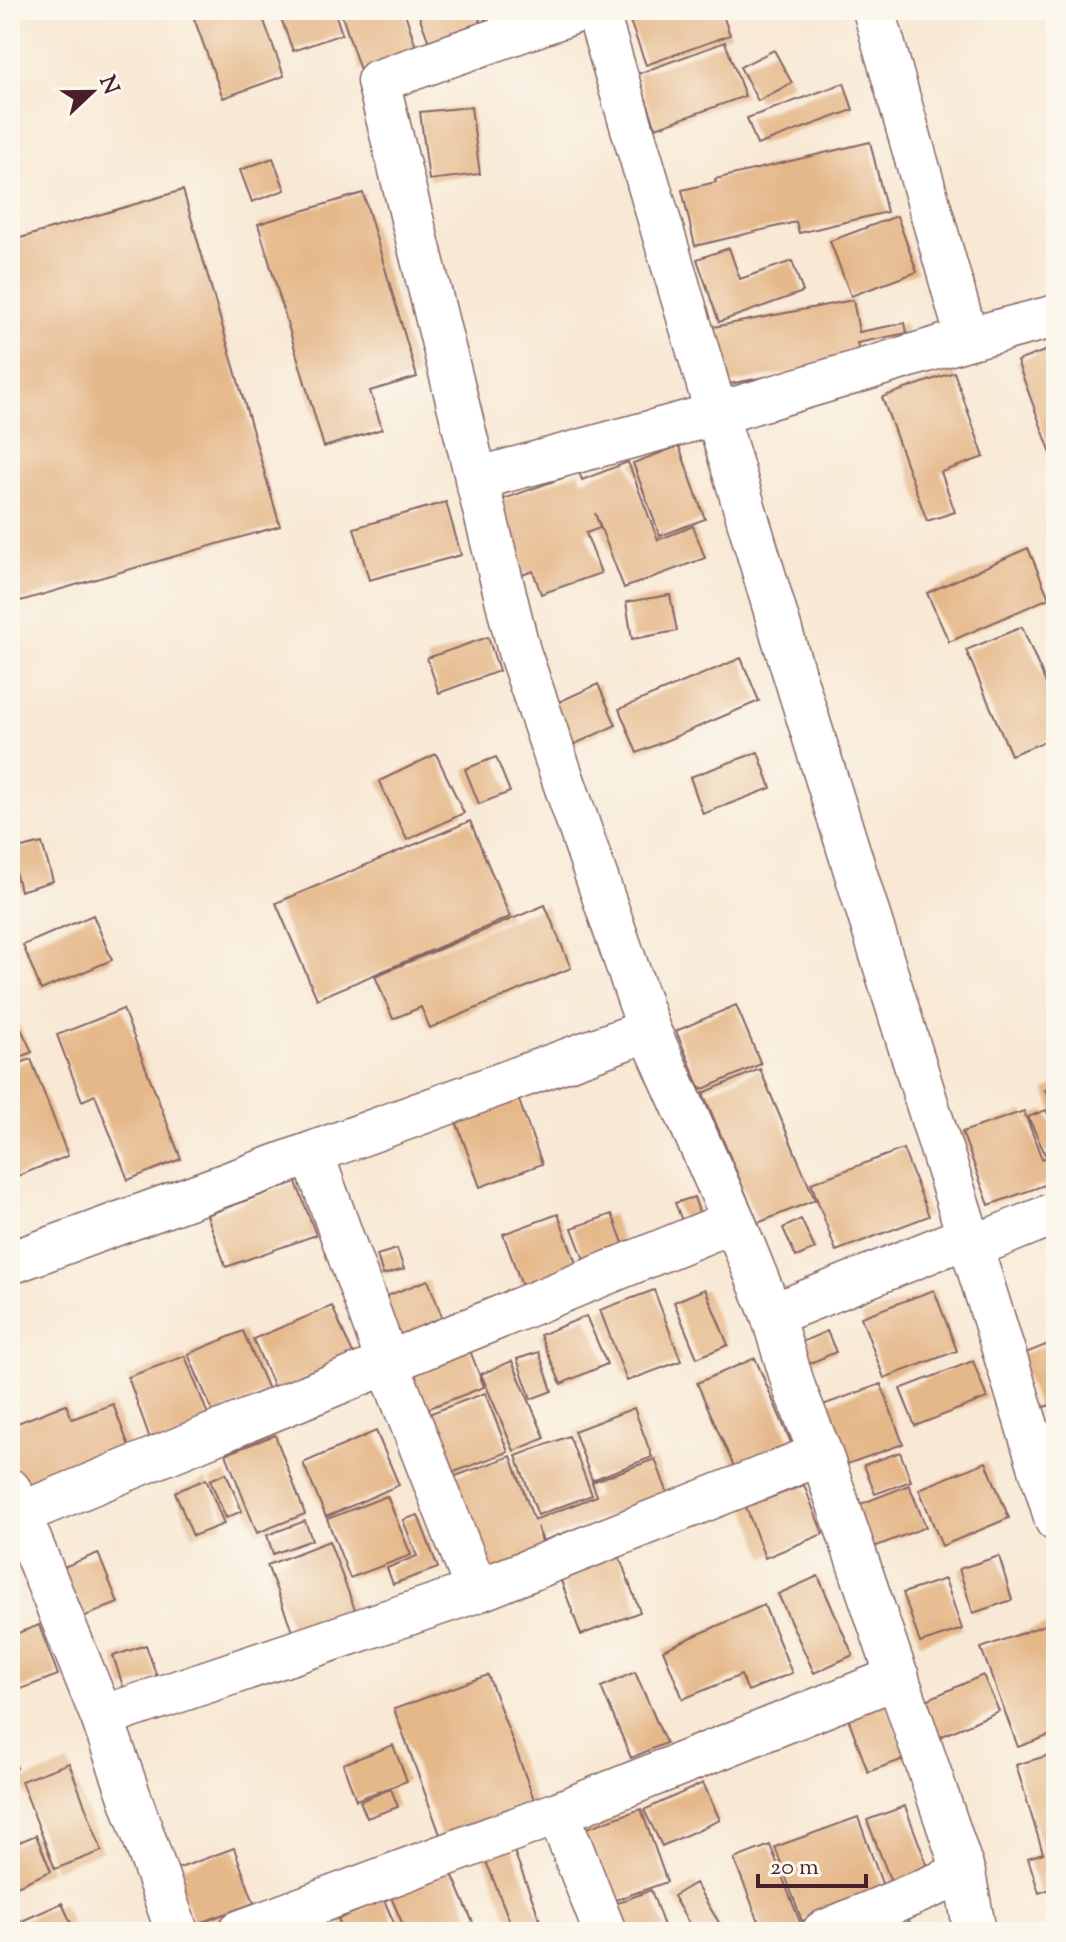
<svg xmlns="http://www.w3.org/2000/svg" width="1066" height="1942" font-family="'Sorts Mill Goudy',serif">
<rect width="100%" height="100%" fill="#fbf7ec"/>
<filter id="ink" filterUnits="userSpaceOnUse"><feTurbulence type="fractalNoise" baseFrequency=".0125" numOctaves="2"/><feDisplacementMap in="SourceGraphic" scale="16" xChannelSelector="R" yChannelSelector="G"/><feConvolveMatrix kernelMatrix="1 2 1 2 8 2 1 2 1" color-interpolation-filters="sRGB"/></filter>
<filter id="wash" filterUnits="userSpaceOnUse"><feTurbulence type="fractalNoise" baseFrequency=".006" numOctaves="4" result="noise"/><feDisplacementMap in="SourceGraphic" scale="32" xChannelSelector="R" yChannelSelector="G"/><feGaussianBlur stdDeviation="1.8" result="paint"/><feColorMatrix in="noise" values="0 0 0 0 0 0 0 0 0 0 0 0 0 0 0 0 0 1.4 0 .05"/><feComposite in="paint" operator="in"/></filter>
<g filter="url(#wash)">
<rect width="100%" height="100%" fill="#f8e8d4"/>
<g id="blocks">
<!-- building -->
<path fill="#e5b88a" d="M 10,10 L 35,10 L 36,11 L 10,18 Z
M 191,10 L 260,10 L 284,76 L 223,98 Z
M 278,10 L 334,10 L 342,34 L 293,51 Z
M 340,10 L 404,10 L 417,50 L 360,70 Z
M 417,10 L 476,10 L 483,29 L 431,48 Z
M 482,10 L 530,10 L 487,25 Z
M 626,10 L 721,10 L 730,35 L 646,65 Z
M 725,42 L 745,96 L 656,128 L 637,74 Z
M 774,50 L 792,83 L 758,101 L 740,67 Z
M 844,83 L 853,110 L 757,145 L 747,118 Z
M 471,107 L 480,174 L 429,180 L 420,112 Z
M 870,142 L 887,212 L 799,233 L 796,222 L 695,246 L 682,190 L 716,182 L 715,179 Z
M 273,158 L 285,190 L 252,202 L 240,170 Z
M 183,190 L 280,526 L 10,604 L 10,241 Z
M 363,193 L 417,377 L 370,391 L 382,429 L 324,447 L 258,224 Z
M 897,216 L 917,272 L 851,296 L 830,241 Z
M 729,248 L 740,279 L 792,261 L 803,292 L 719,322 L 697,259 Z
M 853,300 L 859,332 L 905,323 L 907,333 L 857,343 L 860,359 L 724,385 L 713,327 Z
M 1056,347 L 1056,467 L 1017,361 Z
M 954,372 L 984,457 L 941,472 L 955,512 L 927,521 L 882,397 Z
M 679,446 L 705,519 L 660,536 L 633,463 Z
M 628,462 L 658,540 L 693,526 L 705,558 L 624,588 L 595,513 L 600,528 L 586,533 L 601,573 L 541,594 L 533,571 L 514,578 L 487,505 L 579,472 L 582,480 Z
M 446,502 L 461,555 L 369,580 L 354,528 Z
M 1028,548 L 1049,598 L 949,642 L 927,593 Z
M 670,595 L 677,631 L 632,639 L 626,602 Z
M 1022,627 L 1056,707 L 1056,737 L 1011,755 L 966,650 Z
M 488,637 L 499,671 L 439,693 L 427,658 Z
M 741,658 L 759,701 L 637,753 L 619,709 Z
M 598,684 L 616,725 L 571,746 L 552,705 Z
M 758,752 L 771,788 L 703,814 L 690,777 Z
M 436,754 L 464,813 L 407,840 L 379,781 Z
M 496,757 L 510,792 L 479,804 L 465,769 Z
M 470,821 L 510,917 L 317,999 L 276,903 Z
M 42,843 L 53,881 L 20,891 L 10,851 Z
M 545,905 L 571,968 L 430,1028 L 421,1007 L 393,1019 L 375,976 Z
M 93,915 L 112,960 L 41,990 L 23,945 Z
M 736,1005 L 761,1064 L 701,1090 L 676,1031 Z
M 123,1009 L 181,1159 L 128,1180 L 95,1095 L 82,1101 L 57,1035 Z
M 17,1020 L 32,1052 L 10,1062 L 10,1023 Z
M 31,1059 L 68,1156 L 10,1179 L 10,1067 Z
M 760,1069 L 815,1200 L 758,1223 L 703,1093 Z
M 1056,1085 L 1056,1120 L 1045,1090 Z
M 517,1095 L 542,1164 L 480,1187 L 455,1118 Z
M 1046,1110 L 1056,1132 L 1056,1149 L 1045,1154 L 1028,1117 Z
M 1024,1111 L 1042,1159 L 1056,1154 L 1056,1181 L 989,1205 L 962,1132 Z
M 903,1149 L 929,1216 L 836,1251 L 811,1183 Z
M 296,1182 L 316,1235 L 226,1267 L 207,1215 Z
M 694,1197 L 704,1227 L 687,1233 L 675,1203 Z
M 558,1214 L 580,1274 L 525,1294 L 503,1234 Z
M 612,1214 L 628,1256 L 588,1270 L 572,1228 Z
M 801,1219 L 815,1249 L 796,1257 L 783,1228 Z
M 397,1249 L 404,1269 L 383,1275 L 377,1255 Z
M 428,1280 L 444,1322 L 397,1340 L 381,1298 Z
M 705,1289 L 728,1345 L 697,1358 L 674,1302 Z
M 654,1290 L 681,1361 L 627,1381 L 600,1310 Z
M 934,1290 L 957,1351 L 884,1378 L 861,1317 Z
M 332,1306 L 356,1361 L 277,1395 L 253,1339 Z
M 586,1316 L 607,1364 L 561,1384 L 540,1335 Z
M 243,1331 L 269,1392 L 214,1415 L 188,1354 Z
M 827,1331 L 836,1352 L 806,1365 L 797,1344 Z
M 1056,1341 L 1056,1403 L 1038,1409 L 1018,1356 Z
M 469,1348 L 484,1387 L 419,1412 L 404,1374 Z
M 539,1352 L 552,1391 L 531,1399 L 517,1359 Z
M 185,1356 L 212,1425 L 153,1447 L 128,1377 Z
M 755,1358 L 795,1452 L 738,1476 L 697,1383 Z
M 512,1361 L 545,1438 L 514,1451 L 481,1374 Z
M 973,1361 L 987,1398 L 915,1426 L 900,1389 Z
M 881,1384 L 903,1444 L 839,1467 L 817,1407 Z
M 485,1393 L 508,1452 L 446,1475 L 423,1416 Z
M 66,1404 L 72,1419 L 113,1404 L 130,1449 L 25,1489 L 10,1450 L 10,1426 Z
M 634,1408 L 652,1457 L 592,1480 L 574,1431 Z
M 376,1431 L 399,1485 L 326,1517 L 303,1463 Z
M 275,1435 L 305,1514 L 257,1533 L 226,1454 Z
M 569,1436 L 592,1495 L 538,1515 L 516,1456 Z
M 900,1452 L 911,1481 L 875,1494 L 864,1465 Z
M 511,1456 L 534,1520 L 597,1496 L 592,1482 L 655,1459 L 668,1494 L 543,1541 L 537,1527 L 546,1553 L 482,1577 L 447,1479 Z
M 986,1462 L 1009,1518 L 942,1546 L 919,1489 Z
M 226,1473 L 242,1511 L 226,1518 L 210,1480 Z
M 206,1479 L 224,1524 L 193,1536 L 175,1492 Z
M 804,1485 L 823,1534 L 765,1558 L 746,1507 Z
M 909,1485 L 926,1527 L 869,1549 L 853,1507 Z
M 387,1496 L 411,1555 L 350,1578 L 327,1519 Z
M 418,1515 L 438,1568 L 393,1584 L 387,1568 L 417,1556 L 403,1520 Z
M 305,1521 L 312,1540 L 273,1554 L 267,1535 Z
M 329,1541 L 357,1615 L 295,1638 L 267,1565 Z
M 98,1553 L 118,1603 L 73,1621 L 54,1571 Z
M 618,1553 L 640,1612 L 581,1635 L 559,1575 Z
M 999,1556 L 1012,1600 L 973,1613 L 959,1569 Z
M 818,1576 L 853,1655 L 814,1673 L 778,1594 Z
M 945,1579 L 962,1629 L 920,1643 L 903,1593 Z
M 764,1605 L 792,1673 L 748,1691 L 741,1675 L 683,1699 L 663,1650 Z
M 1050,1623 L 1056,1638 L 1056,1733 L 1018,1747 L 981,1648 Z
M 39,1625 L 58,1675 L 10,1693 L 10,1636 Z
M 146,1645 L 157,1677 L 124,1689 L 113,1656 Z
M 635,1672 L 666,1743 L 631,1758 L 601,1687 Z
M 488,1675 L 535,1802 L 441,1837 L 394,1709 Z
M 983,1675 L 999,1711 L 938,1738 L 922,1702 Z
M 886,1701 L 907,1758 L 868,1772 L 847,1715 Z
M 393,1745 L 407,1781 L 356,1800 L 343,1764 Z
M 10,1749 L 17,1768 L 10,1770 Z
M 1056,1753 L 1056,1887 L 1039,1893 L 1028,1858 L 1043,1853 L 1016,1765 Z
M 69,1763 L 102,1851 L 55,1869 L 21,1781 Z
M 703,1783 L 720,1820 L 662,1846 L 644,1810 Z
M 391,1789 L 398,1807 L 367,1818 L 360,1801 Z
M 905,1806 L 932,1878 L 895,1892 L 867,1820 Z
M 641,1809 L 667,1882 L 607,1903 L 581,1830 Z
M 858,1817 L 885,1892 L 802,1921 L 775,1847 Z
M 36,1835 L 51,1871 L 10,1889 L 10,1846 Z
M 770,1845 L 803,1930 L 798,1932 L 763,1932 L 734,1859 Z
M 512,1846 L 541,1922 L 514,1932 L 484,1856 Z
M 234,1848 L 254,1903 L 195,1925 L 174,1870 Z
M 447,1862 L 477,1932 L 406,1932 L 387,1888 Z
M 695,1883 L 721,1926 L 711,1932 L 694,1932 L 673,1896 Z
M 651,1890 L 665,1929 L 622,1932 L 612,1905 Z
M 384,1900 L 398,1932 L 344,1932 L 338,1919 Z
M 62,1903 L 75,1932 L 30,1932 L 24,1920 Z
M 907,1918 L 914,1932 L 877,1932 Z
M 21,1920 L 26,1932 L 10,1932 L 10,1924 Z"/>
</g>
</g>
<g filter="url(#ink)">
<use href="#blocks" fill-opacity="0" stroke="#876566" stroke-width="2"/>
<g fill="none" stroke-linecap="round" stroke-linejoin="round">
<!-- minor casing -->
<g stroke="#876566" stroke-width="45">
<path id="minor" d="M 581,10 L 378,81 L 519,651 L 649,1030 L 734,1221 L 772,1315 L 795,1390 L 821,1454 L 964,1873 L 975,1932
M 597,10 L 783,638 L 1056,1520
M 967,339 L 1056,316
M 476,479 L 716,414 L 967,339 L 874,10
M 312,1153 L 388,1364 L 477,1591
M 972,1247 L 1056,1213
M 10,1263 L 649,1030
M 772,1315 L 969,1236
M 10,1490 L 102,1717 L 177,1932
M 19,1514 L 734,1221
M 102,1717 L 477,1591 L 821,1454
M 558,1813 L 605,1932
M 239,1932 L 558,1813 L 898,1677
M 823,1932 L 964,1873"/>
</g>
<!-- minor -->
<use href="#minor" stroke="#fff" stroke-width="42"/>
</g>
</g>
<!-- margin -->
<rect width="1066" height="1942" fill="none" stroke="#fbf7ec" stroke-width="40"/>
<!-- north arrow -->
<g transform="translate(92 92) rotate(68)" stroke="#fbf7ec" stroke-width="6" paint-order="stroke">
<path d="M0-6L14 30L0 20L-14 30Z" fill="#4a1f2b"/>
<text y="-12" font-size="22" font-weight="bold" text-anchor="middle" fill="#4a1f2b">N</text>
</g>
<!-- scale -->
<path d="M758 1874v12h108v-12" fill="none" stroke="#4a1f2b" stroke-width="4"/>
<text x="770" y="1874" font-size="24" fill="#4a1f2b" stroke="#fbf7ec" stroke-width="6" paint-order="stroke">20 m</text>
</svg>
